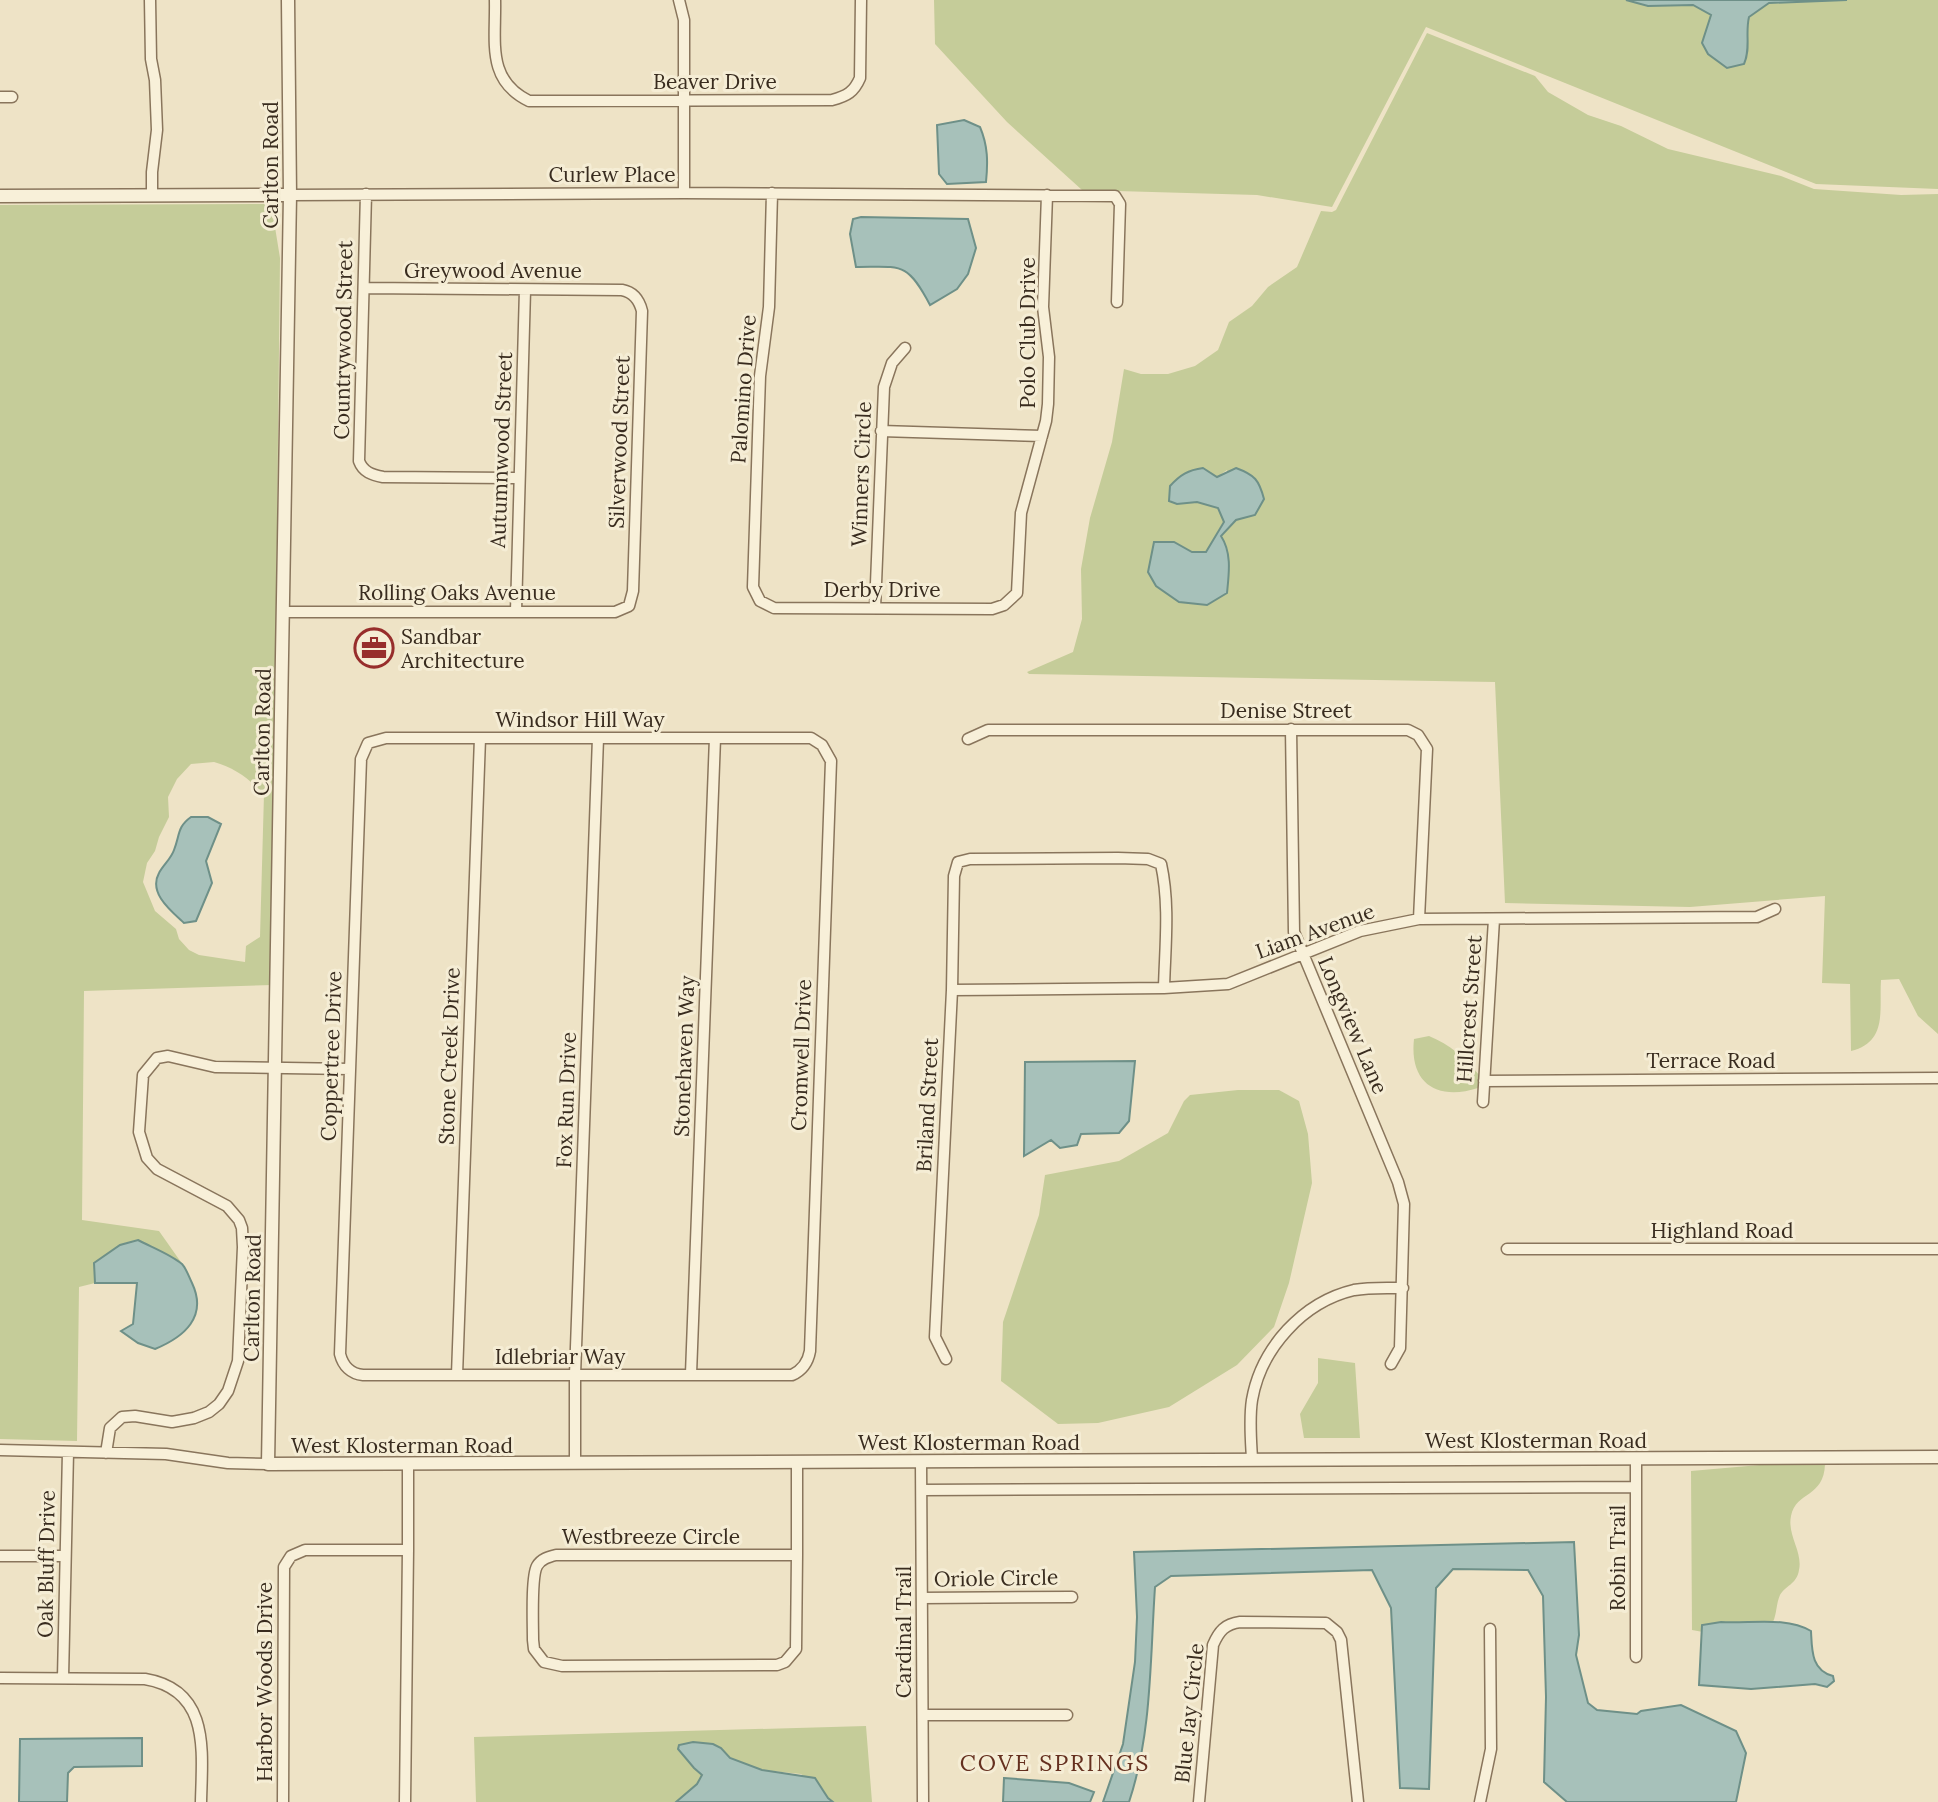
<svg xmlns="http://www.w3.org/2000/svg" width="1938" height="1802" font-family="Lora,serif">
<rect width="100%" height="100%" fill="#eee3c6"/>
<!-- green -->
<path fill="#c5cc99" fill-rule="evenodd" d="M 934,0 L 1938,0 L 1938,189 L 1816,184 L 1426,27 L 1332,207 L 1257,195 L 1082,190 L 1007,122 L 935,44 Z
M 1427,33 L 1535,76 L 1548,92 L 1588,115 L 1621,126 L 1668,149 L 1781,176 L 1814,189 L 1901,195 L 1938,194 L 1938,1034 L 1918,1016 L 1899,979 L 1881,980 C 1879,1010 1888,1042 1851,1051 L 1850,984 L 1822,983 L 1825,896 L 1690,907 L 1505,903 L 1495,682 L 1029,674 L 1027,672 L 1073,652 L 1082,619 L 1081,569 L 1090,518 L 1112,442 L 1124,369 L 1141,374 L 1168,374 L 1195,366 L 1218,350 L 1229,322 L 1252,306 L 1268,287 L 1297,267 L 1321,211 L 1332,212 L 1336,210 ZM 1202,468 L 1217,477 L 1227,470 L 1236,520 L 1221,536 L 1229,556 L 1227,593 L 1207,605 L 1152,558 L 1154,542 L 1174,542 L 1192,552 L 1206,552 L 1224,521 L 1218,508 L 1197,502 L 1177,504 Z
M 265,204 L 274,221 L 280,258 L 272,985 L 84,991 L 82,1220 L 159,1231 L 183,1265 L 138,1240 L 94,1263 L 95,1283 L 79,1287 L 77,1441 L 0,1439 L 0,205 ZM 214,762 C 235,768 248,778 264,794 L 260,937 L 246,946 L 245,962 L 199,955 L 189,950 L 179,939 L 176,929 L 155,911 L 143,882 L 147,863 L 155,851 L 159,837 L 169,817 L 168,797 L 177,779 L 191,764 Z
M 1429,1036 C 1450,1045 1465,1057 1479,1075 L 1478,1088 C 1438,1101 1409,1084 1414,1039 Z
M 1238,1090 L 1279,1090 L 1299,1101 L 1308,1134 L 1312,1183 L 1289,1283 L 1274,1327 L 1237,1365 L 1169,1407 L 1098,1423 L 1058,1424 L 1001,1381 L 1003,1322 L 1039,1215 L 1045,1175 L 1119,1161 L 1168,1133 L 1184,1101 L 1190,1095 Z
M 1318,1358 L 1355,1363 L 1360,1438 L 1304,1438 L 1300,1414 L 1318,1383 Z
M 1771,1464 L 1825,1464 C 1824,1498 1796,1491 1791,1516 C 1787,1535 1803,1552 1799,1570 C 1797,1584 1785,1586 1780,1595 C 1776,1604 1777,1613 1773,1622 L 1721,1622 L 1702,1625 L 1703,1632 L 1692,1630 L 1691,1471 Z
M 866,1726 L 872,1802 L 833,1802 L 828,1798 L 823,1789 L 801,1774 L 762,1770 L 730,1758 C 722,1748 706,1742 693,1742 L 685,1755 L 694,1768 L 702,1775 L 697,1784 L 676,1802 L 476,1802 L 474,1737 Z"/>
<!-- water -->
<path fill="#a7c1ba" stroke="#6e9088" stroke-width="2" d="M 1626,0 L 1847,0 L 1769,3 L 1749,17 C 1745,34 1751,48 1744,64 L 1727,68 L 1708,54 L 1702,43 L 1711,15 L 1693,5 L 1648,6 Z
M 964,120 L 980,127 C 988,146 988,162 986,182 L 947,184 L 939,174 L 937,125 Z
M 861,217 L 968,219 L 976,248 L 968,274 L 957,289 L 930,305 C 907,261 901,267 856,267 L 850,234 L 853,219 Z
M 1203,468 L 1217,477 L 1236,468 C 1255,475 1259,480 1264,499 L 1255,515 L 1236,520 L 1221,536 C 1232,553 1229,573 1227,593 L 1207,605 L 1179,602 L 1156,586 L 1148,572 L 1154,542 L 1174,542 L 1192,552 L 1206,552 L 1224,522 L 1218,508 L 1197,502 L 1177,504 L 1169,501 L 1170,486 C 1180,475 1188,470 1203,468 Z
M 191,817 L 208,817 L 221,824 L 206,861 L 212,883 L 196,921 L 184,923 C 171,911 148,893 159,873 C 163,865 171,859 174,850 C 180,835 177,827 191,817 Z
M 1135,1061 L 1129,1121 L 1119,1133 L 1081,1134 L 1077,1145 L 1060,1148 L 1051,1140 L 1024,1156 L 1025,1062 Z
M 138,1240 C 151,1247 170,1254 182,1264 C 186,1268 189,1277 192,1283 C 208,1317 184,1337 155,1349 L 138,1343 L 121,1331 L 133,1324 L 137,1283 L 95,1283 L 94,1263 L 120,1245 Z
M 1574,1542 L 1579,1635 L 1576,1655 L 1588,1703 L 1597,1710 L 1637,1714 L 1641,1711 L 1681,1705 L 1736,1731 L 1746,1753 L 1736,1802 L 1567,1802 L 1544,1782 L 1546,1697 L 1543,1596 L 1528,1570 L 1453,1569 L 1436,1588 L 1429,1789 L 1400,1788 L 1391,1608 L 1372,1570 L 1171,1576 L 1155,1587 C 1150,1660 1152,1733 1129,1802 L 1103,1802 L 1123,1744 L 1135,1662 L 1137,1617 L 1134,1552 Z
M 1721,1622 C 1749,1624 1785,1616 1811,1631 C 1812,1650 1811,1670 1833,1676 L 1834,1681 L 1827,1687 L 1815,1684 L 1751,1689 L 1699,1685 L 1702,1625 Z
M 142,1738 L 142,1766 L 74,1767 L 68,1773 L 67,1802 L 19,1802 L 20,1739 Z
M 693,1742 L 713,1744 L 721,1748 L 730,1758 L 762,1770 L 815,1778 L 828,1798 L 833,1802 L 676,1802 L 697,1784 L 702,1775 L 694,1768 L 678,1749 L 679,1745 Z
M 1004,1778 L 1069,1783 L 1094,1792 L 1090,1802 L 1003,1802 Z"/>
<g fill="none" stroke-linecap="round" stroke-linejoin="round">
<!-- minor casing -->
<g stroke="#89755c" stroke-width="13">
<path id="minor" d="M 150,0 L 151,59 L 155,80 L 157,130 L 152,172 L 152,195
M 495,0 C 496,42 486,80 529,101 L 832,100 C 847,96 854,92 860,78 L 861,0
M 679,0 L 684,20 L 684,193
M 0,97 L 12,97
M 772,193 L 769,307 L 760,376 L 753,587 L 760,601 L 774,608 L 992,609 L 1004,605 L 1017,593 L 1021,513 L 1046,421 L 1048,404 L 1049,357 L 1043,307 L 1047,195
M 366,194 L 359,461 C 363,472 372,475 383,477 L 518,478
M 290,195 L 684,193 L 1115,196 L 1120,204 L 1117,302
M 881,431 L 1042,436
M 875,608 L 884,387 L 892,363 L 905,348
M 516,611 L 525,290
M 284,612 L 615,612 L 629,606 L 633,591 L 642,311 C 639,299 633,292 622,290 L 364,288
M 1291,729 L 1294,932 L 1398,1182 L 1404,1204 L 1400,1348 L 1391,1364
M 386,738 L 811,738 L 822,745 L 831,761 L 810,1351 C 808,1362 803,1370 792,1375 L 363,1375 C 351,1374 343,1366 340,1354 L 361,759 L 368,743 Z
M 968,739 L 988,730 L 1408,730 L 1418,735 L 1427,749 L 1419,919
M 952,990 L 1164,988 L 1228,984 L 1360,931 L 1419,919 L 1757,917 L 1775,909
M 1484,1081 L 1938,1078
M 1483,1102 L 1494,919
M 1507,1249 L 1938,1249
M 946,1359 L 935,1337 L 952,990 L 954,876 L 958,862 L 970,859 L 1118,858 L 1148,859 L 1161,864 C 1170,905 1165,947 1164,988
M 691,1374 L 715,738
M 457,1375 L 480,738
M 0,1450 L 166,1454 L 228,1463 L 268,1464
M 106,1453 L 110,1428 L 122,1417 L 135,1416 L 172,1422 L 194,1418 L 209,1412 L 219,1404 L 228,1391 L 238,1361 L 243,1247 L 242,1228 L 239,1220 L 227,1206 L 157,1169 L 147,1158 L 139,1132 L 143,1075 L 157,1058 L 168,1056 L 215,1067 L 350,1069
M 1252,1459 C 1251,1440 1249,1419 1252,1400 C 1261,1348 1303,1302 1354,1290 C 1370,1287 1387,1288 1403,1288
M 921,1461 L 923,1802
M 797,1462 L 797,1555
M 575,1463 L 575,1375 L 598,738
M 922,1490 L 1636,1487
M 408,1550 L 408,1464
M 556,1555 L 797,1555 L 796,1649 L 785,1662 L 777,1665 L 562,1666 L 544,1662 L 534,1649 L 533,1640 C 533,1624 531,1577 537,1566 C 541,1559 548,1557 556,1555 Z
M 0,1556 L 64,1556
M 922,1598 L 1072,1597
M 1636,1657 L 1636,1459
M 0,1678 L 145,1679 C 211,1690 202,1752 201,1802
M 63,1678 L 68,1452
M 923,1715 L 1067,1715
M 283,1802 L 284,1567 L 291,1556 L 305,1550 L 408,1550 L 405,1802
M 1199,1802 L 1213,1645 C 1219,1631 1225,1624 1240,1622 L 1326,1623 L 1337,1632 L 1341,1640 L 1358,1802
M 1480,1802 L 1491,1749 L 1490,1629"/>
</g>
<!-- tertiary casing -->
<g stroke="#89755c" stroke-width="15">
<path id="tertiary" d="M 288,0 L 290,195 L 268,1464 L 1938,1457
M 0,196 L 290,195"/>
</g>
<!-- minor -->
<use href="#minor" stroke="#f8f0d9" stroke-width="10"/>
<!-- tertiary -->
<use href="#tertiary" stroke="#f8f0d9" stroke-width="12"/>
</g>
<!-- icons -->
<defs>
<g id="office-ring" transform="scale(2.0125)"><circle r="9.5" fill="#f5edd5" stroke="#972e2c" stroke-width="1.5"/><path d="M-6-3h4V-5.5h4V-3h4V5H-6ZM-1-4.5V-3h2v-1.5ZM-6 0V1H6V0Z" fill="#972e2c"/></g>
</defs>
<g fill-rule="evenodd">
<use href="#office-ring" x="374" y="648"/>
</g>
<g text-anchor="middle" dominant-baseline="central" stroke-width="6" stroke-linejoin="round" paint-order="stroke">
<!-- street labels -->
<g font-size="21" fill="#392c1f" stroke="#f5edd5">
<text x="715" y="81">Beaver Drive</text>
<text transform="translate(270 165) rotate(-90)">Carlton Road</text>
<text x="612" y="174">Curlew Place</text>
<text x="493" y="270">Greywood Avenue</text>
<text transform="translate(1027 333) rotate(-90)">Polo Club Drive</text>
<text transform="translate(343 340) rotate(-89)">Countrywood Street</text>
<text transform="translate(743 389) rotate(-86)">Palomino Drive</text>
<text transform="translate(619 442) rotate(-88)">Silverwood Street</text>
<text transform="translate(501 450) rotate(-88)">Autumnwood Street</text>
<text transform="translate(861 474) rotate(-88)">Winners Circle</text>
<text x="882" y="589">Derby Drive</text>
<text x="457" y="592">Rolling Oaks Avenue</text>
<text x="1286" y="710">Denise Street</text>
<text x="580" y="719">Windsor Hill Way</text>
<text transform="translate(262 732) rotate(-89)">Carlton Road</text>
<text transform="translate(1315 931) rotate(-20)">Liam Avenue</text>
<text transform="translate(1469 1009) rotate(-86)">Hillcrest Street</text>
<text transform="translate(1353 1025) rotate(67)">Longview Lane</text>
<text transform="translate(801 1055) rotate(-88)">Cromwell Drive</text>
<text transform="translate(331 1056) rotate(-88)">Coppertree Drive</text>
<text transform="translate(449 1056) rotate(-88)">Stone Creek Drive</text>
<text transform="translate(684 1056) rotate(-88)">Stonehaven Way</text>
<text x="1711" y="1060">Terrace Road</text>
<text transform="translate(566 1100) rotate(-88)">Fox Run Drive</text>
<text transform="translate(927 1105) rotate(-87)">Briland Street</text>
<text x="1722" y="1230">Highland Road</text>
<text transform="translate(252 1298) rotate(-89)">Carlton Road</text>
<text x="560" y="1356">Idlebriar Way</text>
<text x="1536" y="1440">West Klosterman Road</text>
<text x="969" y="1442">West Klosterman Road</text>
<text x="402" y="1445">West Klosterman Road</text>
<text x="651" y="1536">Westbreeze Circle</text>
<text transform="translate(1617 1558) rotate(-90)">Robin Trail</text>
<text transform="translate(46 1564) rotate(-89)">Oak Bluff Drive</text>
<text transform="translate(996 1578) rotate(-1)">Oriole Circle</text>
<text transform="translate(903 1632) rotate(-90)">Cardinal Trail</text>
<text transform="translate(264 1682) rotate(-90)">Harbor Woods Drive</text>
<text transform="translate(1189 1713) rotate(-84)">Blue Jay Circle</text>
</g>
<!-- poi labels -->
<g font-size="21" fill="#392c1f" stroke="#f5edd5" text-anchor="start">
<text x="401" y="636">Sandbar<tspan x="401" dy="24">Architecture</tspan></text>
</g>
<!-- neighbourhood labels -->
<g font-size="23" letter-spacing="2" fill="#65301f" stroke="#f5edd5">
<text x="1055" y="1762">COVE SPRINGS</text>
</g>
</g>
</svg>
